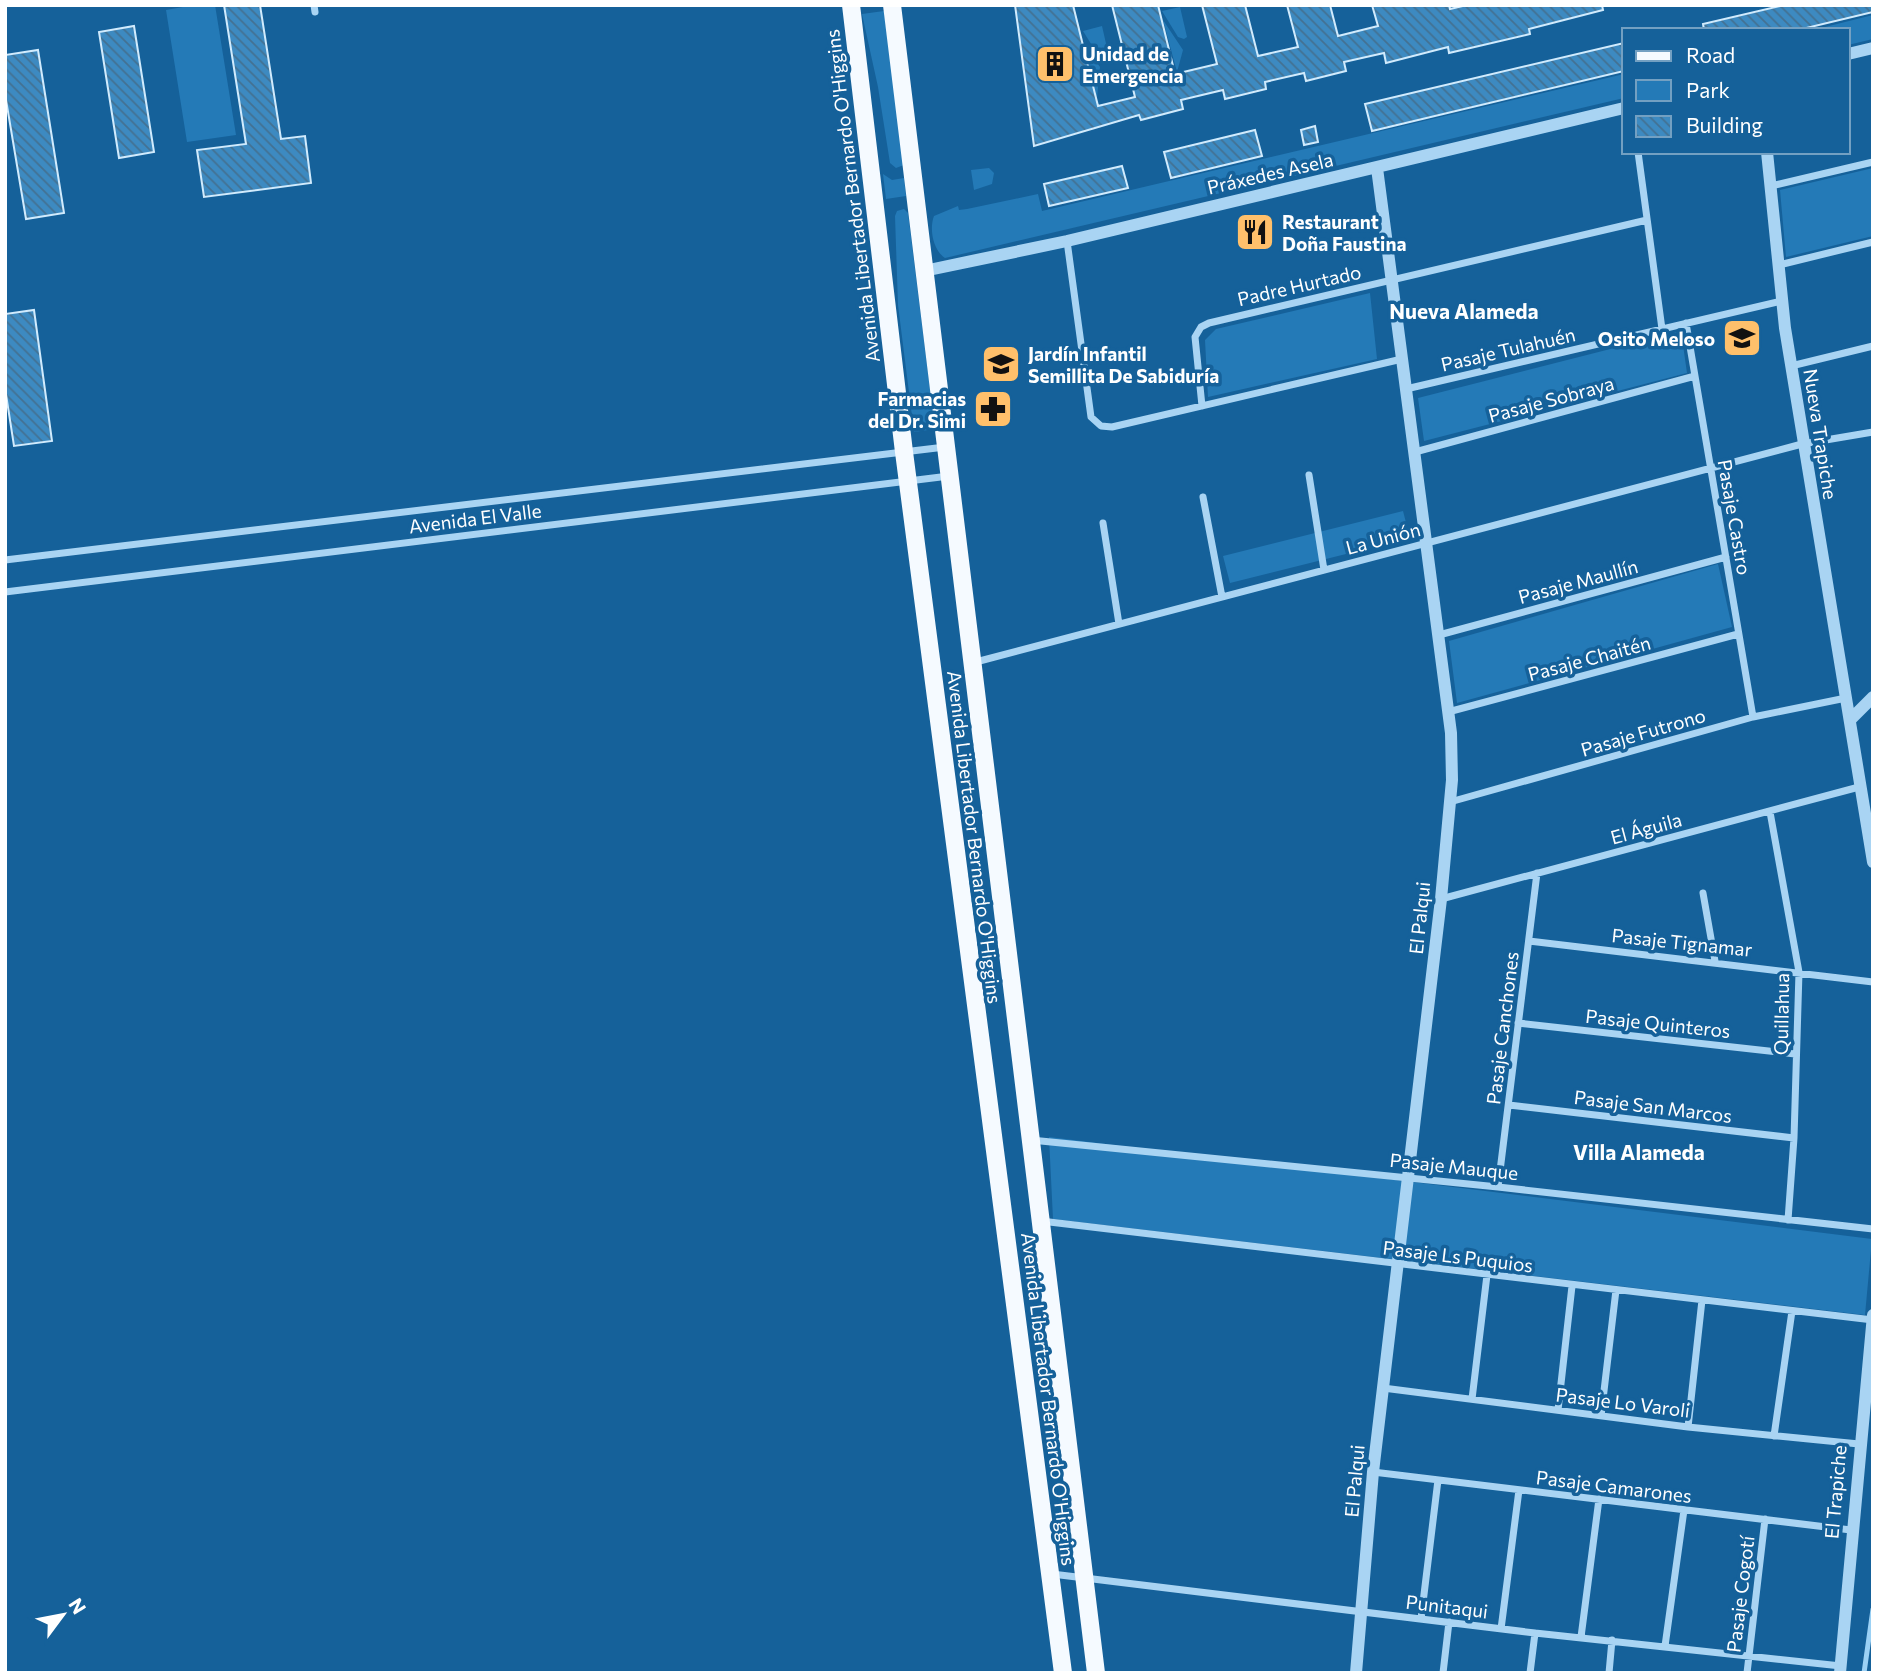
<svg xmlns="http://www.w3.org/2000/svg" width="1878" height="1678" font-family="Commissioner,sans-serif">
<defs>
<pattern id="building-back-hatch" width="6" height="6" patternUnits="userSpaceOnUse" patternTransform="scale(1.75)"><rect width="6" height="6" fill="#3d8ac1"/><path d="M-1 5l2 2M0 0l6 6M5-1l2 2" fill="none" stroke="#437192"/></pattern>
</defs>
<rect width="100%" height="100%" fill="#15619a"/>
<!-- green -->
<path fill="#247ab7" d="M 194,5 L 215,5 L 236,135 L 187,142 L 166,10 Z
M 1180,7 L 1187,37 L 1184,39 L 1178,37 L 1162,11 Z
M 884,11 L 904,165 L 896,168 L 890,163 L 878,87 L 862,14 Z
M 1873,15 L 1873,39 L 1848,45 L 1848,30 L 1813,30 Z
M 1163,20 L 1183,50 L 1177,72 Z
M 1102,26 L 1110,61 L 1103,63 L 1083,31 Z
M 1083,43 L 1100,67 L 1097,98 Z
M 1624,74 L 1624,98 L 945,258 C 933,250 929,229 934,216 L 958,206 L 959,210 L 967,209 L 1038,194 L 1042,211 Z
M 989,168 L 994,173 L 992,184 L 974,190 L 971,170 Z
M 1873,168 L 1873,236 L 1786,257 L 1780,190 Z
M 883,174 L 892,180 L 904,178 L 906,196 L 886,199 Z
M 904,209 L 908,213 L 935,429 L 914,432 L 898,305 L 895,216 L 897,211 Z
M 1370,293 L 1377,359 L 1208,397 L 1205,340 L 1216,329 Z
M 1681,331 L 1687,373 L 1424,441 L 1418,398 Z
M 1403,511 L 1410,538 L 1230,583 L 1223,556 Z
M 1718,564 L 1732,627 L 1457,703 L 1449,641 Z
M 1049,1137 L 1872,1239 L 1865,1315 L 1053,1219 Z"/>
<g fill="none" stroke-linecap="round" stroke-linejoin="round">
<!-- stream -->
<path stroke="#9bd1f5" stroke-width="5" d="M 1864,1673 L 1873,1609"/>
</g>
<!-- building -->
<path fill="url(#building-back-hatch)" stroke="#d1ebfd" stroke-width="2" d="M 224,5 L 260,5 L 281,139 L 305,136 L 311,183 L 204,197 L 197,150 L 246,144 Z
M 1015,5 L 1073,5 L 1098,106 L 1135,97 L 1112,5 L 1158,5 L 1175,74 L 1217,64 L 1202,5 L 1245,5 L 1258,56 L 1298,47 L 1287,5 L 1330,5 L 1338,36 L 1378,26 L 1372,5 L 1449,5 L 1450,9 L 1467,5 L 1602,5 L 1603,10 L 1529,29 L 1530,34 L 1449,53 L 1448,47 L 1386,63 L 1384,53 L 1344,62 L 1346,71 L 1306,81 L 1304,73 L 1265,82 L 1266,89 L 1225,99 L 1223,90 L 1181,100 L 1183,109 L 1141,120 L 1139,115 L 1034,146 Z
M 1784,5 L 1873,5 L 1873,12 L 1798,30 L 1704,30 L 1703,24 Z
M 134,26 L 154,152 L 119,158 L 99,32 Z
M 1624,43 L 1624,71 L 1372,131 L 1365,104 Z
M 38,50 L 64,213 L 26,219 L 5,94 L 5,55 Z
M 1315,126 L 1318,142 L 1304,145 L 1301,130 Z
M 1255,130 L 1262,156 L 1171,178 L 1164,152 Z
M 1122,166 L 1128,188 L 1049,206 L 1044,184 Z
M 34,310 L 52,441 L 14,446 L 5,388 L 5,314 Z"/>
<g fill="none" stroke-linecap="round" stroke-linejoin="round">
<!-- minor -->
<path stroke="#a9d4f3" stroke-width="7" d="M 314,5 L 315,12
M 1638,152 L 1662,329
M 1771,186 L 1873,162
M 1067,241 L 1091,417 L 1101,426 L 1112,427 L 1402,359
M 1779,265 L 1873,242
M 1686,323 L 1753,717
M 1791,366 L 1873,346
M 1406,389 L 1782,301
M 1202,406 L 1195,337 L 1201,327 L 1209,323 L 1647,220
M 1415,452 L 1695,376
M 1309,475 L 1324,570
M 1203,497 L 1222,597
M 1103,523 L 1119,624
M 5,560 L 945,447
M 5,592 L 949,476
M 1439,635 L 1726,557
M 972,663 L 1802,444 L 1873,432
M 1448,712 L 1738,634
M 1450,802 L 1753,717 L 1846,698
M 1770,812 L 1799,972 L 1794,1138 L 1788,1220
M 1703,893 L 1715,961
M 1441,899 L 1859,787
M 1529,941 L 1873,982
M 1518,1023 L 1795,1054
M 1509,1105 L 1794,1138
M 1031,1140 L 1498,1187 L 1873,1229
M 1498,1187 L 1537,873
M 1041,1221 L 1873,1320
M 1383,1388 L 1688,1427 L 1859,1444
M 1472,1399 L 1487,1275
M 1558,1410 L 1572,1286
M 1601,1416 L 1616,1290
M 1688,1427 L 1702,1300
M 1774,1436 L 1792,1311
M 1373,1472 L 1851,1530
M 1052,1574 L 1535,1633 L 1841,1666
M 1421,1619 L 1438,1480
M 1501,1629 L 1519,1490
M 1581,1637 L 1599,1499
M 1665,1646 L 1684,1510
M 1443,1673 L 1449,1622
M 1530,1673 L 1535,1633
M 1609,1673 L 1612,1640
M 1747,1673 L 1765,1519"/>
<!-- tertiary -->
<path stroke="#a9d4f3" stroke-width="12" d="M 1848,54 L 1873,48
M 1767,152 L 1785,328 L 1873,862
M 924,271 L 1067,241 L 1624,108
M 1850,720 L 1873,697
M 1356,1673 L 1373,1472 L 1441,899 L 1452,780 L 1451,733 L 1377,168
M 1840,1673 L 1873,1315"/>
<!-- primary -->
<path stroke="#f5faff" stroke-width="18" d="M 851,5 L 904,452 L 1063,1673
M 892,5 L 1096,1673"/>
</g>
<!-- icons -->
<defs>
<g id="building-square" transform="scale(2.0125)"><rect x="-9" y="-9" width="18" height="18" rx="4" fill="#ffc06b" stroke="#15619a"/><path d="M-4-6H4V6H1V3H-1V6H-4ZM-2.5-4.3h1.7v1.8h-1.7ZM.8-4.3h1.7v1.8H.8ZM-2.5-1h1.7V.8h-1.7ZM.8-1h1.7V.8H.8Z" fill="#111"/></g>
<g id="restaurant-square" transform="scale(2.0125)"><rect x="-9" y="-9" width="18" height="18" rx="4" fill="#ffc06b" stroke="#15619a"/><path d="M-5-6h1v4h1v-4h1v4h1v-4h1v5L-1.5 .5V6h-2V.5L-5-1ZM5-6V6H3V1.5H1.5Q1.5-4 5-6Z" fill="#111"/></g>
<g id="school-square" transform="scale(2.0125)"><rect x="-9" y="-9" width="18" height="18" rx="4" fill="#ffc06b" stroke="#15619a"/><path d="M0-5L7-2L0 1L-7-2ZM-4 1L0 2.5L4 1V4Q0 6-4 4Z" fill="#111"/></g>
<g id="pharmacy-square" transform="scale(2.0125)"><rect x="-9" y="-9" width="18" height="18" rx="4" fill="#ffc06b" stroke="#15619a"/><path d="M-2-6h4v4h4v4h-4v4h-4v-4h-4v-4h4Z" fill="#111"/></g>
</defs>
<g fill-rule="evenodd">
<use href="#building-square" x="1055" y="64"/>
<use href="#restaurant-square" x="1255" y="232"/>
<use href="#school-square" x="1742" y="338"/>
<use href="#school-square" x="1001" y="364"/>
<use href="#pharmacy-square" x="993" y="409"/>
</g>
<g text-anchor="middle" dominant-baseline="central" stroke-width="7" stroke-linejoin="round" paint-order="stroke">
<!-- poi labels -->
<g font-size="19" font-weight="bold" fill="#fff" stroke="#15619a" text-anchor="start">
<text x="1082" y="53">Unidad de<tspan x="1082" dy="22">Emergencia</tspan></text>
<text x="1282" y="221">Restaurant<tspan x="1282" dy="22">Doña Faustina</tspan></text>
<text x="1715" y="338" text-anchor="end">Osito Meloso</text>
<text x="1028" y="353">Jardín Infantil<tspan x="1028" dy="22">Semillita De Sabiduría</tspan></text>
<text x="966" y="398" text-anchor="end">Farmacias<tspan x="966" dy="22">del Dr. Simi</tspan></text>
</g>
<!-- street labels -->
<g font-size="19" fill="#fff" stroke="#15619a">
<text transform="translate(1270 173) rotate(-13)">Práxedes Asela</text>
<text transform="translate(852 196) rotate(-97)">Avenida Libertador Bernardo O'Higgins</text>
<text transform="translate(1299 285) rotate(-13)">Padre Hurtado</text>
<text transform="translate(1508 349) rotate(-13)">Pasaje Tulahuén</text>
<text transform="translate(1551 399) rotate(-15)">Pasaje Sobraya</text>
<text transform="translate(1821 434) rotate(81)">Nueva Trapiche</text>
<text transform="translate(1735 517) rotate(80)">Pasaje Castro</text>
<text transform="translate(475 518) rotate(-7)">Avenida El Valle</text>
<text transform="translate(1383 538) rotate(-15)">La Unión</text>
<text transform="translate(1578 581) rotate(-15)">Pasaje Maullín</text>
<text transform="translate(1589 658) rotate(-15)">Pasaje Chaitén</text>
<text transform="translate(1643 732) rotate(-16)">Pasaje Futrono</text>
<text transform="translate(1646 828) rotate(-15)">El Águila</text>
<text transform="translate(975 837) rotate(83)">Avenida Libertador Bernardo O'Higgins</text>
<text transform="translate(1419 918) rotate(-84)">El Palqui</text>
<text transform="translate(1682 942) rotate(6)">Pasaje Tignamar</text>
<text transform="translate(1781 1014) rotate(-89)">Quillahua</text>
<text transform="translate(1658 1023) rotate(6)">Pasaje Quinteros</text>
<text transform="translate(1502 1028) rotate(-83)">Pasaje Canchones</text>
<text transform="translate(1653 1106) rotate(7)">Pasaje San Marcos</text>
<text transform="translate(1454 1166) rotate(6)">Pasaje Mauque</text>
<text transform="translate(1458 1256) rotate(7)">Pasaje Ls Puquios</text>
<text transform="translate(1049 1399) rotate(83)">Avenida Libertador Bernardo O'Higgins</text>
<text transform="translate(1623 1402) rotate(7)">Pasaje Lo Varoli</text>
<text transform="translate(1354 1481) rotate(-85)">El Palqui</text>
<text transform="translate(1614 1486) rotate(7)">Pasaje Camarones</text>
<text transform="translate(1835 1492) rotate(-85)">El Trapiche</text>
<text transform="translate(1740 1594) rotate(-83)">Pasaje Cogotí</text>
<text transform="translate(1447 1606) rotate(7)">Punitaqui</text>
</g>
<!-- neighbourhood labels -->
<g font-size="21" font-weight="bold" fill="#fff" stroke="#15619a">
<text x="1464" y="310">Nueva Alameda</text>
<text x="1639" y="1151">Villa Alameda</text>
</g>
</g>
<!-- border -->
<rect width="1878" height="1678" fill="none" stroke="#ffffff" stroke-width="14"/>
<!-- legend -->
<rect x="1622" y="28" width="228" height="126" fill="#15619a" stroke="#73a0c2" stroke-width="2"/>
<rect x="1636" y="51" width="35" height="10" fill="#f5faff" stroke="#73a0c2" stroke-width="2"/>
<text x="1686" y="63" font-size="21" fill="#ffffff">Road</text>
<rect x="1636" y="80" width="35" height="21" fill="#247ab7" stroke="#73a0c2" stroke-width="2"/>
<text x="1686" y="98" font-size="21" fill="#ffffff">Park</text>
<rect x="1636" y="116" width="35" height="21" fill="url(#building-back-hatch)" stroke="#73a0c2" stroke-width="2"/>
<text x="1686" y="133" font-size="21" fill="#ffffff">Building</text>
<!-- north arrow -->
<g transform="translate(63 1615) rotate(58)" stroke="#15619a" stroke-width="5" paint-order="stroke">
<path d="M0-5L12 26L0 18L-12 26Z" fill="#ffffff"/>
<text y="-10" font-size="19" font-weight="bold" text-anchor="middle" fill="#ffffff">N</text>
</g>
</svg>
